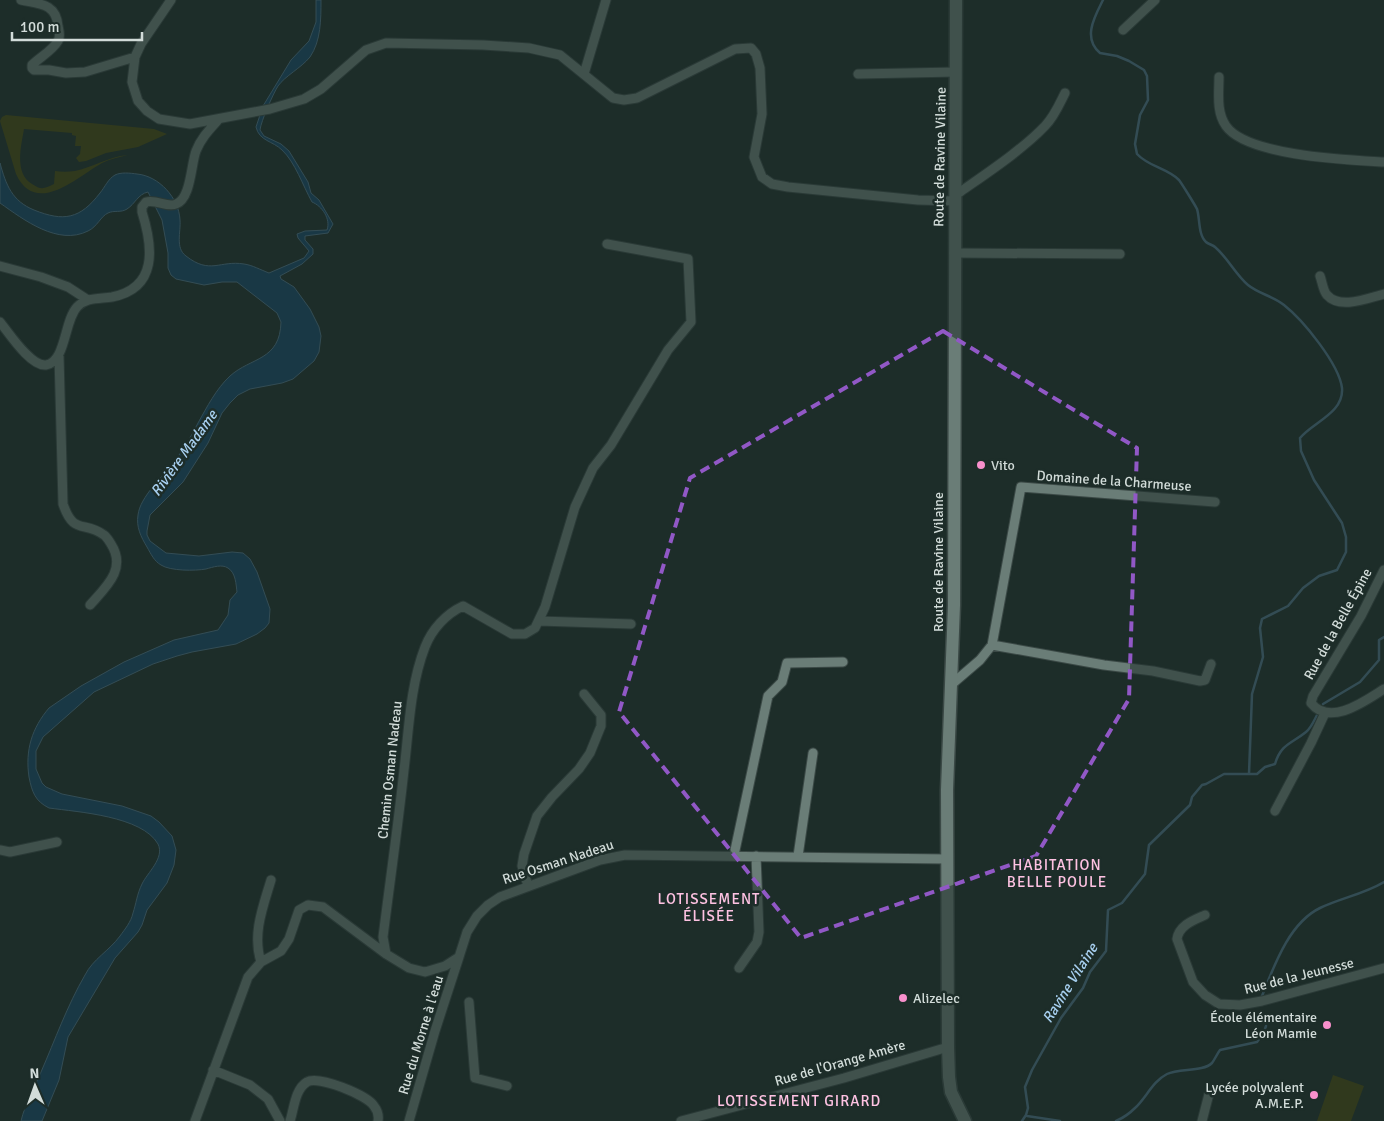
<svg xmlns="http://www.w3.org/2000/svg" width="1384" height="1121" font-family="Signika,sans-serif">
<rect width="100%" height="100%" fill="#1d2d29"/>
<!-- green -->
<path fill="#48470e" d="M 6,115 L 154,129 L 167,134 L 138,147 L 106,153 L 86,161 L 79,162 L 76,158 L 80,154 L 81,146 L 75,146 L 76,136 L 72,135 L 72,133 L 24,129 C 21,147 14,173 32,184 C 41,190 44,189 54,184 L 55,171 C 61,172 68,172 75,171 C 94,167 107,157 128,155 C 120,157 110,159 102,163 C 77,177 36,217 16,174 L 0,121 L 2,117 Z
M 1333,1075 L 1364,1086 L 1351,1121 L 1317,1121 Z"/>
<!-- water -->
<path fill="#164566" stroke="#4e7288" d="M 316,0 L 321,0 C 321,19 321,41 310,57 C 301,68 285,76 278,86 C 273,94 261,121 260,130 L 264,136 L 281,144 L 289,151 L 308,182 L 311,193 L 319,200 L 333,224 L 328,233 L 305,236 L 305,240 L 313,249 L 313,254 L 302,264 L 280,276 L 281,279 L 294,287 L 310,309 L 319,327 L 321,336 L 319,352 L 314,361 L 293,379 L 282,383 L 250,389 L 238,395 L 230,403 L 222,413 L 208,443 L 183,482 L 150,515 L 147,531 L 147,535 L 150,541 L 166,553 L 199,556 L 232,552 L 243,553 L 250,559 L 257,572 L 270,609 L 269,623 L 265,628 L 257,634 L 236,644 L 192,652 L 177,656 L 153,664 L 94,692 L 43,737 L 36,751 L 36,769 L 42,783 L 46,787 L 62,794 L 122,806 L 151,816 L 159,822 L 172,836 L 176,850 L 174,865 L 167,883 L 147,910 L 142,925 L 138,932 L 115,958 L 68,1037 L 59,1080 L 42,1121 L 21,1121 C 25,1104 34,1088 41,1072 C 55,1040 67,1006 85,975 C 93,959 109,951 120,936 C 125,929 131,922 133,913 C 136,904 137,894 142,884 C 147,873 165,858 158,844 C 142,816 78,812 49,808 C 35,801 32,792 29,777 C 25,750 32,728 49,708 L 81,686 L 124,662 L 174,640 L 218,630 L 228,615 L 230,600 L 237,592 C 236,585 236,573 228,568 C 222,564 213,567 206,569 C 195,571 170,571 161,565 C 154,561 151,554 147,547 C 141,537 136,527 138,515 C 140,497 163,476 174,462 C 183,450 191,437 198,423 C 207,407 216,389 230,376 C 251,357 280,361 281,322 L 277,313 L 237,282 L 222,282 L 204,285 L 176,279 L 171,275 L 168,268 L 168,253 L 162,220 L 148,192 C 138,194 135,204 127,209 C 121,213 114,210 108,213 C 101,216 97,227 88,231 C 58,246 24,220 0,203 L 0,163 C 6,185 12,201 34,210 C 64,222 80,219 100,193 C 105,187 108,179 115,175 C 121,172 130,173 137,174 C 159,176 179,198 180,220 C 181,232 175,248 186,256 C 210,275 220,260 244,264 C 252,265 261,270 269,273 L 304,258 L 309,251 L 298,238 L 297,234 L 305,231 L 327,230 C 331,219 322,206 312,202 C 303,186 295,162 282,150 C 273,141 259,141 256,127 L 263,106 L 291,60 L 309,41 L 316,22 Z"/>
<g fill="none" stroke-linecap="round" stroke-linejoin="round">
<!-- stream -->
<path stroke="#4e7288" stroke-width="2.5" d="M 1323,704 L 1360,682 L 1379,660 L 1379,640 L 1384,637
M 1249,774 L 1257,774 L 1265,767 L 1275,764 C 1281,744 1291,744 1306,732 C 1311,728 1314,721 1317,715
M 1262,996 C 1274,966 1289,923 1320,908 C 1341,898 1364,894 1384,882
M 1027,1116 L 1060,1121
M 1022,1121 L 1026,1115 L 1028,1108 L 1025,1087 L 1032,1070 L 1061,1018 L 1083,988 L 1090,972 L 1106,951 L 1108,910 L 1122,903 L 1145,874 L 1149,845 L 1190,805 L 1192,797 L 1202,785 L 1206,784 L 1224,774 L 1249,774 L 1252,694 L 1263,657 L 1260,628 L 1262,619 L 1288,606 L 1303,588 L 1319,576 L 1337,570 L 1346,552 L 1346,537 L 1342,523 L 1314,480 L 1301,451 L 1300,438 C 1313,422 1344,413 1342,388 C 1339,364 1303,320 1284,305 C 1273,296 1259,294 1248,285 C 1235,274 1228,258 1215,247 C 1213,245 1208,244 1206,242 C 1198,235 1200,218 1197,209 C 1195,205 1182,184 1179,180 C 1167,168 1149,167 1137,154 L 1135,144 L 1140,115 L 1148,100 L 1147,76 L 1144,70 L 1129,61 L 1117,56 L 1100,53 C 1082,38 1095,16 1103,0
M 1116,1121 C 1123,1118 1129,1114 1135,1108 C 1146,1098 1153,1081 1167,1074 C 1179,1068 1203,1072 1212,1063 C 1215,1059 1217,1054 1220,1050 L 1257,1042 L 1264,1032 L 1266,1026"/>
<!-- minor casing -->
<g stroke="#3b4946" stroke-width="11">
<path id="minor" d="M 21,0 C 39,4 56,3 58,26 C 59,31 61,36 58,41 C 52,51 40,57 32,65 L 32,68 L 34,70 L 49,70 L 66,73 L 85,72 L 135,57
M 171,0 L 141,44 L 135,57 L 132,82 L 138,101 L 147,111 L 159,119 L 190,124 L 270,109 L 304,99 L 321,89 L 366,50 L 386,43 L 483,45 L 529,48 L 560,55 L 613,98 L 624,100 L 637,98 L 735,49 L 751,48 L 756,54 L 760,68 L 762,114 L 754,157 L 762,177 L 772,184 L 788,187 L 918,200 L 955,201
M 1123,30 L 1155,0
M 584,74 L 606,0
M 858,74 L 956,72
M 1219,77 C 1219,93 1216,112 1226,126 C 1247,156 1349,160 1384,162
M 956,193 L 960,192 C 987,173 1022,150 1045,126 C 1054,117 1059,105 1065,93
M 954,253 L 1120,254
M 0,266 L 41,277 L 68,287 L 88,300
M 1320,276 C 1322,281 1323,291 1327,295 C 1340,310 1368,298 1384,294
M 0,322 C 9,333 31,367 46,365 C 66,362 64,321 77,307 C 86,297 100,299 112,297 C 158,288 153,247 142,212 L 142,207 L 146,202 C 157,199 167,208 176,204 C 191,199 191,164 196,151 C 201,138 210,129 219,119
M 59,356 L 63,504 C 74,536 84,520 104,535 C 107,537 109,541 111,544 C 127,569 106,587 90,605
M 1384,570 L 1361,616 L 1313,696 L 1311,703 C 1330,727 1365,701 1384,689
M 539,621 L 631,624
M 992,645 L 1104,665 L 1153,671 L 1200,681 L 1205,680 L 1211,664
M 952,684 L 980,660 L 992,645 L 1021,487 L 1215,502
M 1275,811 L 1311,743 L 1325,713
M 0,850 L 10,852 L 57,842
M 734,855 L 768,696 L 782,682 L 787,663 L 843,662
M 798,856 L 813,753
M 528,886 L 522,866 L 524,854 L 537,816 L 552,797 L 579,769 L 590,753 L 601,726 L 601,715 L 584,694
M 1205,915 C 1194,920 1179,925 1177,939 L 1193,982 L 1205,995 L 1219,1004 L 1240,1005 L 1262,1001 L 1384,968
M 386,954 L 383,937 C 390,881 398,826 404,770 C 409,729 410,686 425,647 C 432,629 446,614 463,606 L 512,634 L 525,634 L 535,628 L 545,607 L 575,507 L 593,468 L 611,445 L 668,350 L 691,322 L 688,259 L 607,244
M 261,962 C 252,934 263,907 271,880
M 739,968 L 757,942 L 759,932 L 756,856
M 469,1002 L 475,1078 L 507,1086
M 213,1070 L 250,1085 L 268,1099 L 280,1121
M 195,1121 L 248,977 L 261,962 L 281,951 L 289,939 L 299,910 L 308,905 L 323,907 L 386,954 L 409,968 L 425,972 L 445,966 L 459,957 L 467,932 L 477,916 L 488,905 L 500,897 L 600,860 L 625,855 L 947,859
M 290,1121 C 294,1109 295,1089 307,1082 C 318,1075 367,1095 374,1106 C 378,1111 379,1115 378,1121
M 409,1121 L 435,1031 L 459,957
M 681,1121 L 844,1078 L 948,1047
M 1202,1121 L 1210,1090"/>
</g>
<!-- secondary casing -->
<g stroke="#3b4946" stroke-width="15">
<path id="secondary" d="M 956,0 L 954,605 L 947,790 L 948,1047 L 949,1077 L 951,1092 L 965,1121"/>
</g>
<!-- minor -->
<use href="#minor" stroke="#6a7d77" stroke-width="9"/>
<!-- secondary -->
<use href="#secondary" stroke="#6a7d77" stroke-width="12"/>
</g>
<!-- marked area -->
<path d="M0 0H1384V1121H0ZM 943,331 L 1137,448 L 1129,699 L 1036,856 L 801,938 L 619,712 L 690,478 Z" fill="#1d2d29" fill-opacity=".55" fill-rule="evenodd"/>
<path fill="none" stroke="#9158c6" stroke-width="4" stroke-dasharray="10 6" stroke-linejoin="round" d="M 943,331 L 1137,448 L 1129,699 L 1036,856 L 801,938 L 619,712 L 690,478 Z"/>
<!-- markers -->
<g fill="#f890cc" stroke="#1d2d29" stroke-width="2">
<circle cx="981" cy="465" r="5"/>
<circle cx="903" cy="998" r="5"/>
<circle cx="1327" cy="1025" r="5"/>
<circle cx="1314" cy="1095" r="5"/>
</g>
<g text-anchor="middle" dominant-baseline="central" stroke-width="5" stroke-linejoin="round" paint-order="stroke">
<!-- street labels -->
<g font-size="14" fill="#d2dcd9" stroke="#1d2d29">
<text transform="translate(940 157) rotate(-89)">Route de Ravine Vilaine</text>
<text transform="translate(1114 481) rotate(4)">Domaine de la Charmeuse</text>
<text transform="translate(938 562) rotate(-90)">Route de Ravine Vilaine</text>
<text transform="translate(1338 624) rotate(-61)">Rue de la Belle Épine</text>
<text transform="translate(390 770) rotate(-84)">Chemin Osman Nadeau</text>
<text transform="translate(558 862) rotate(-18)">Rue Osman Nadeau</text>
<text transform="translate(1299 976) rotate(-14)">Rue de la Jeunesse</text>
<text transform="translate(421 1035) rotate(-73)">Rue du Morne à l'eau</text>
<text transform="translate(840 1063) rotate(-16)">Rue de l'Orange Amère</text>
</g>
<!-- poi labels -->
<g font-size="14" fill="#d2dcd9" stroke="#1d2d29" text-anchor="start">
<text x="991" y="465">Vito</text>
<text x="913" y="998">Alizelec</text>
<text x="1317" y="1017" text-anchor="end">École élémentaire<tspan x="1317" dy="16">Léon Mamie</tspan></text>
<text x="1304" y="1087" text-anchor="end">Lycée polyvalent<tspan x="1304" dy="16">A.M.E.P.</tspan></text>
</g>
<!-- water labels -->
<g font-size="15" font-style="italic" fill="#a7cfef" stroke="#1d2d29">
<text transform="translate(184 453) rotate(-54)">Rivière Madame</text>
<text transform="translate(1070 983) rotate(-58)">Ravine Vilaine</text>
</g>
<!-- neighbourhood labels -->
<g font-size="15" letter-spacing="1" fill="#fec2e2" stroke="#1d2d29">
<text x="1057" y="865">HABITATION<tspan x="1057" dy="17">BELLE POULE</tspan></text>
<text x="709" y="899">LOTISSEMENT<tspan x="709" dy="17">ÉLISÉE</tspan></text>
<text x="799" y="1101">LOTISSEMENT GIRARD</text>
</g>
</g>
<!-- north arrow -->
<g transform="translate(35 1086) rotate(358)" stroke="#1d2d29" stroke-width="4" paint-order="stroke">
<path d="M0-4L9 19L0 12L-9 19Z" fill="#d2dcd9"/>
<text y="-8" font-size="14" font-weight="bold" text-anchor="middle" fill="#d2dcd9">N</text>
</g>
<!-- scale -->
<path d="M12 32v8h130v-8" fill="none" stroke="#d2dcd9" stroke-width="2.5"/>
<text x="20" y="32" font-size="15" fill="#d2dcd9" stroke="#1d2d29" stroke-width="4" paint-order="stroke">100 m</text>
</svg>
